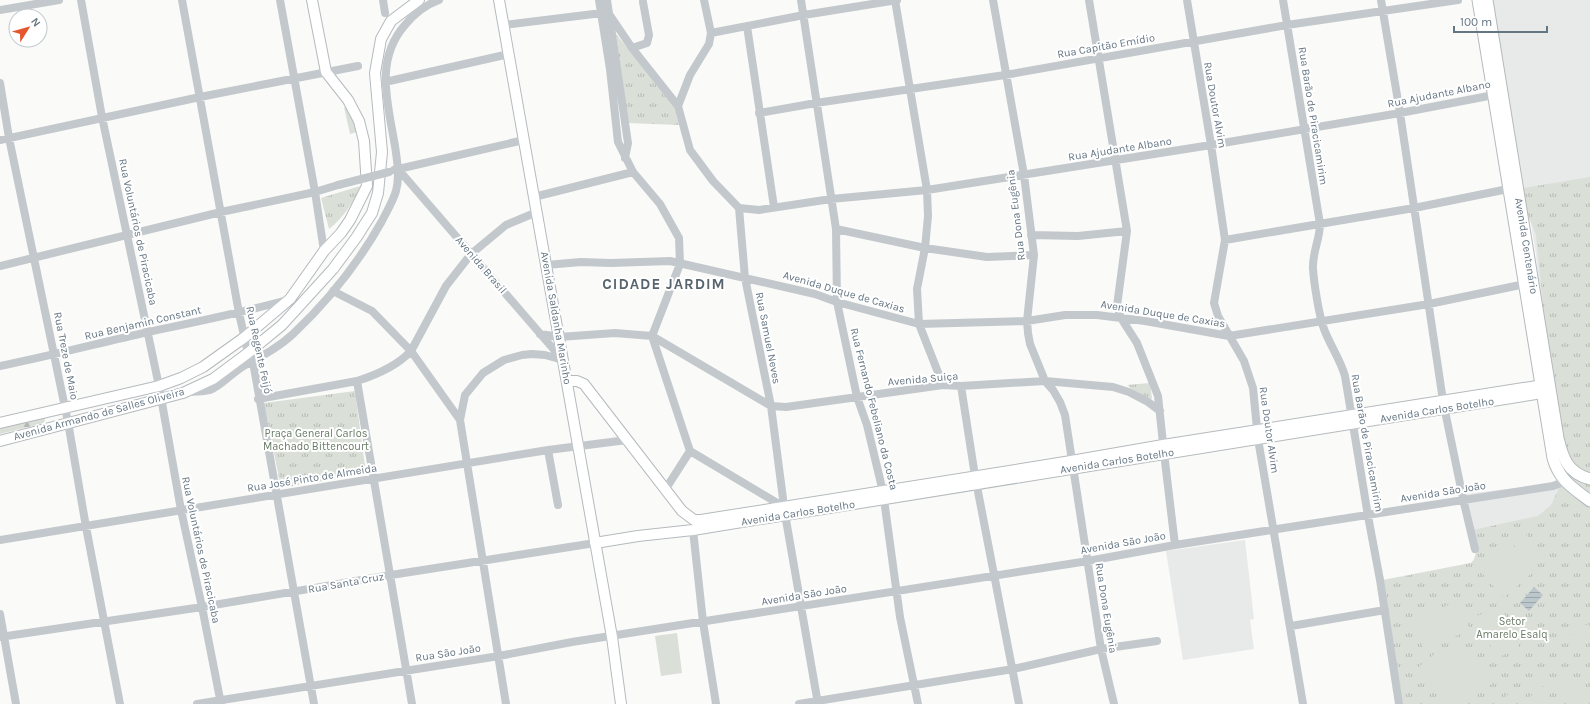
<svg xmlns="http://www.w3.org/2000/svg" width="1590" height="704" font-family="Karla,sans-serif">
<defs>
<pattern id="forest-firs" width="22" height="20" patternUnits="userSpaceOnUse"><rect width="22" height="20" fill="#dadfd7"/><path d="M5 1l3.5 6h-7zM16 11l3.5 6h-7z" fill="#b4b9b4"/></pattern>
<pattern id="park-tufts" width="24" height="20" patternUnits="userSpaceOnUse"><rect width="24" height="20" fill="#dadfd7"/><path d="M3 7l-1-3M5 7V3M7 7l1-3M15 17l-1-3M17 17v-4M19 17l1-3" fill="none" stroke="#b4b9b4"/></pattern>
<pattern id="water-rules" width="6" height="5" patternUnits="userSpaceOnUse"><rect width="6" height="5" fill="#bbc7cb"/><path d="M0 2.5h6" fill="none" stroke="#9ca6aa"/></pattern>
</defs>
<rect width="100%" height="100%" fill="#fafaf8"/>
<!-- built -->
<path fill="#e8e9e9" d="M 1491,0 L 1590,0 L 1590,704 L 1401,704 L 1382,580 L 1471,563 L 1475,559 L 1476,552 L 1464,494 L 1558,483 L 1571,466 L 1545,360 L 1536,255 L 1531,224 L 1517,190 Z
M 1245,540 L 1254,619 L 1250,620 L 1254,649 L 1183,660 L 1166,551 Z"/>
<!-- forest -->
<path fill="url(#forest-firs)" d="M 46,416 L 44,423 L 0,434 L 0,427 Z"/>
<!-- park -->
<path fill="url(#park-tufts)" d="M 616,34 L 674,106 L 679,125 L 628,123 Z
M 344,107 L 349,110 L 357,132 L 350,134 Z
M 1590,177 L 1590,704 L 1403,704 L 1386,605 L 1384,580 L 1471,563 C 1480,554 1474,541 1473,530 L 1538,516 L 1551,505 L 1569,467 L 1550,375 L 1536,235 L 1518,189 Z
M 360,186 C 354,202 343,218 329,229 L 321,198 Z
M 1150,383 L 1152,399 C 1141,397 1135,391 1127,385 Z
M 355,391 L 366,474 L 281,488 L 264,403 Z"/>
<!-- pitch -->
<path fill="#dadfd7" d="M 1523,531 L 1546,557 L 1534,567 L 1511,542 Z
M 1509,544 L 1534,571 L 1504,598 L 1479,570 Z
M 1458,601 L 1470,630 L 1424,650 L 1412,620 Z
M 1501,606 L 1520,648 L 1496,658 L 1477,616 Z
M 1588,624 L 1590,627 L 1590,638 L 1576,648 L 1569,638 Z
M 677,633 L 682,673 L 661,676 L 655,636 Z
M 1450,648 C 1475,650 1484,661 1493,683 L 1462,704 L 1444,704 L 1419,667 C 1429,657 1437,651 1450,648 Z
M 1549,677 C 1566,679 1583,686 1589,704 L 1581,704 C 1567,686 1549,680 1529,692 C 1523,695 1517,702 1510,704 C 1506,704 1499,704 1495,704 C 1512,692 1527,680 1549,677 Z
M 1541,689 L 1551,704 L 1519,704 Z"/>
<!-- water -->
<path fill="url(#water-rules)" d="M 1534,587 L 1543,595 L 1529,611 L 1520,603 Z"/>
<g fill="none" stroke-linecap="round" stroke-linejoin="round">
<!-- major casing -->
<g stroke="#b5babe" stroke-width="12">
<path id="major" d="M 499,0 L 612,637 L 621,704
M 567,381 L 577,381 L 584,384 L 682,511 L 694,520 L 701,520 L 1071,461 L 1163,445 L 1549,384
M 0,423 L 159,386 L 181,378 L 203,367 L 245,337 L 290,299 L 324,251 L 341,233 L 350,220 L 367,186 L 364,141 L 359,121 L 348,100 L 326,72 L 312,0
M 0,441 L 183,393 L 213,379 L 248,353 L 282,325 L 333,269 L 356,238 L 372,213 L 378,193 L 382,152 L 375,73 L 381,39 L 391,21 L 419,0
M 595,543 L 638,536 L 693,530 L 1542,393"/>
</g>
<!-- highway casing -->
<g stroke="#b4b9bd" stroke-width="13">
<g id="highway">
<path d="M 1478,0 L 1553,458 C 1559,480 1573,488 1590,501"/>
<path id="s1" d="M 1487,0 L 1558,438 C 1563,459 1568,473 1590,479"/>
</g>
</g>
<!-- minor -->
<path stroke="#c3c8cc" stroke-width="8" d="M 81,0 L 102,117 L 159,386 L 181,510 L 202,607 L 221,704
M 182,0 L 239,313 L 248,353 L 253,362 L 314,704
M 280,0 L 315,192 L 324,251
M 383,0 L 385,13
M 599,0 L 610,69 L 618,142 L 633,172 L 660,204 L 679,238 L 680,264 L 652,336 L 690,451 L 665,490
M 607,0 L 628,143 L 625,158
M 704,0 L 711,33 L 709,44 L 690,75 L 678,106 L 690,150 L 713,181 L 739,208 L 745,278 L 771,406 L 785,514 L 818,704
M 801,0 L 836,229 L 837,302 L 857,397 L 867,425 L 883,492 L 900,617 L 918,704
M 895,0 L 927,190 L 928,216 L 925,248 L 917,289 L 919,324 L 943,385
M 993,0 L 1024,175 L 1034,255 L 1027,321 L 1028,333 L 1030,344 L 1041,371 L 1045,381 L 1053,390 L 1060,402 L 1065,415 L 1101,649 L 1114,704
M 1089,0 L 1127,231 L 1117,306 L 1121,318 L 1137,343 L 1158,396 L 1164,453 L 1175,545
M 1187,0 L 1211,145 L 1225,240 L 1214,303 L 1218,316 L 1244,361 L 1253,388 L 1258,439 L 1303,704
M 1283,0 L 1320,224 C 1320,239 1312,253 1313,269 C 1314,283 1319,316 1324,329 C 1330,345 1340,359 1345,376 L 1368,516 L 1380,580 L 1399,704
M 1381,0 L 1400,113 L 1442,394
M 0,10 L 59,0
M 504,25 L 602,13 L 609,14 L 632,48 L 678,106
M 747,26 L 774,207
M 711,33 L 804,15 L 897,0
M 632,48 L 647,43 L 649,35 L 643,2
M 385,82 L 509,54
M 0,83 L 9,138 L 68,422 L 86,527 L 120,704
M 759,113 L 816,103 L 1005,75 L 1287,25 L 1458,0
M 0,140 L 200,97 L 358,66
M 398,169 L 562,359
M 394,170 L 524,140
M 534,197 L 633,172
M 739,208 L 759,210 L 831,199 L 927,190 L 1211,145 L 1400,113 L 1499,94
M 836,229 L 925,248 L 987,257 L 1034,255
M 1031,235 L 1078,236 L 1127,231
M 1225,240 L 1414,208 L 1508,189
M 546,265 L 581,262 L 611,263 L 670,261 L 815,294 L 837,302 L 919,324 L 1027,321 L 1065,315 L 1097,315 L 1145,321 L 1229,336 L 1429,304 L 1525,284
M 0,266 L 221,212 L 315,192 L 338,185
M 333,291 L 372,311 L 411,351 L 460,420
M 540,334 L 559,337 L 615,333 L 652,336 L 771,406 L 786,407 L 943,385 L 961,386 L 1045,381 L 1113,387 L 1129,392 L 1148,402 L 1160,411
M 0,366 C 50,356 99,343 148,332 C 195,322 241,313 287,300
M 357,381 L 412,704
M 961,386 L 975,476 L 1019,704
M 189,392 C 196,391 204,392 210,390 C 222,385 232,373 242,367 C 260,357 278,348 293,334 C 327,302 359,262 382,221 C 387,211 393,201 396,191 C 400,176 397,160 395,146 C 388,104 374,60 405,25 C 414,14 425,5 439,0
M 258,399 L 357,381 C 376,375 397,366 411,351 L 446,286 L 471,254 L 506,225 L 537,212
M 1446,416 L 1464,503 L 1475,549
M 548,450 L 558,505
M 690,451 L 784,507
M 693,530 L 703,622 L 716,704
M 0,540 L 548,450 L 627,440
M 0,614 L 16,704
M 1291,626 L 1385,610
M 0,637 L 202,607 L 391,575 L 595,543
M 197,704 L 499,656 L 572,642 L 1088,561 L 1175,545 L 1553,486 L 1566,481
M 506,704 L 460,420 L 465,395 L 483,373 L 504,360 L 522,355 L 532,354 L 545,355 L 563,360
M 799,704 L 1013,669 L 1101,649 L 1157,641"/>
<!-- major -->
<use href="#major" stroke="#fff" stroke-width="10"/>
<!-- highway -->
<use href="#highway" stroke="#fff" stroke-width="11"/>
<!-- minor-bridge -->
<path stroke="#c3c8cc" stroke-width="8" d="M 338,185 L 389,172"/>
</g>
<g text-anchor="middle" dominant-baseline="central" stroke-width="4" stroke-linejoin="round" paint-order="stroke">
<!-- street labels -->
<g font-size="11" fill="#657683" stroke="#fff">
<text transform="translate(1106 46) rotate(-10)">Rua Capitão Emídio</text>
<text transform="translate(1439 94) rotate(-11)">Rua Ajudante Albano</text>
<text transform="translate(1215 105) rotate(80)">Rua Doutor Alvim</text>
<text transform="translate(1313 116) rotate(81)">Rua Barão de Piracicamirim</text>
<text transform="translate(1120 149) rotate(-9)">Rua Ajudante Albano</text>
<text transform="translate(1016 215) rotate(-97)">Rua Dona Eugênia</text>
<text transform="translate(138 232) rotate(78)">Rua Voluntários de Piracicaba</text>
<text stroke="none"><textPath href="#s1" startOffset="249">Avenida Centenário</textPath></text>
<text transform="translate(481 265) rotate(49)">Avenida Brasil</text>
<text transform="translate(844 292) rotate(16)">Avenida Duque de Caxias</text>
<text transform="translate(1163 314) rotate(9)">Avenida Duque de Caxias</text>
<text transform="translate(556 318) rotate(80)">Avenida Saldanha Marinho</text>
<text transform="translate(143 323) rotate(-13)">Rua Benjamin Constant</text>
<text transform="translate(768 338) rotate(79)">Rua Samuel Neves</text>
<text transform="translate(259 350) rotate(78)">Rua Regente Feijó</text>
<text transform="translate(66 356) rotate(79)">Rua Treze de Maio</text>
<text transform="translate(923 379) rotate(-5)">Avenida Suiça</text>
<text transform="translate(874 409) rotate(76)">Rua Fernando Febeliano da Costa</text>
<text transform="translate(1437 410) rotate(-9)">Avenida Carlos Botelho</text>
<text transform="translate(99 414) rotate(-15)">Avenida Armando de Salles Oliveira</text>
<text transform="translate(1269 430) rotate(82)">Rua Doutor Alvim</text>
<text transform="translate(1367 443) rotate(80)">Rua Barão de Piracicamirim</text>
<text transform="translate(1117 461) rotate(-9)">Avenida Carlos Botelho</text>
<text transform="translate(312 478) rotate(-9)">Rua José Pinto de Almeida</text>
<text transform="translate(1443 492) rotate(-9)">Avenida São João</text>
<text transform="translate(798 513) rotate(-9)">Avenida Carlos Botelho</text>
<text transform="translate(1123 543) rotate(-10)">Avenida São João</text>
<text transform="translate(201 550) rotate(78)">Rua Voluntários de Piracicaba</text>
<text transform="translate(346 583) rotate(-10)">Rua Santa Cruz</text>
<text transform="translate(804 595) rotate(-9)">Avenida São João</text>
<text transform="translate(1106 608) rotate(81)">Rua Dona Eugênia</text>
<text transform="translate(448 653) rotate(-9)">Rua São João</text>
</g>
<!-- park labels -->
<g font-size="11" fill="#687a64" stroke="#fff">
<text x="316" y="433">Praça General Carlos<tspan x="316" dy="13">Machado Bittencourt</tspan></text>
<text x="1512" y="621">Setor<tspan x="1512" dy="13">Amarelo Esalq</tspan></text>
</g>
<!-- district labels -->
<g font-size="15" font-weight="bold" letter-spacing="1" fill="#57646e" stroke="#fff">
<text x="664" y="284">CIDADE JARDIM</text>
</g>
</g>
<!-- north arrow -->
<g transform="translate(28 28) rotate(53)"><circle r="19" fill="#ffffff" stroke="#c1c8cd"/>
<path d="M0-3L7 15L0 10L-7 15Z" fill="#e4572e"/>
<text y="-6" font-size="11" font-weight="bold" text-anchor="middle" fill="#657683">N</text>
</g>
<!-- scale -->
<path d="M1454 26v6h93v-6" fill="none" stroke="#657683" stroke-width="2"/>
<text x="1460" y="26" font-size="12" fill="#657683" stroke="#ffffff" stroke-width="3" paint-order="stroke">100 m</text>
</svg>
